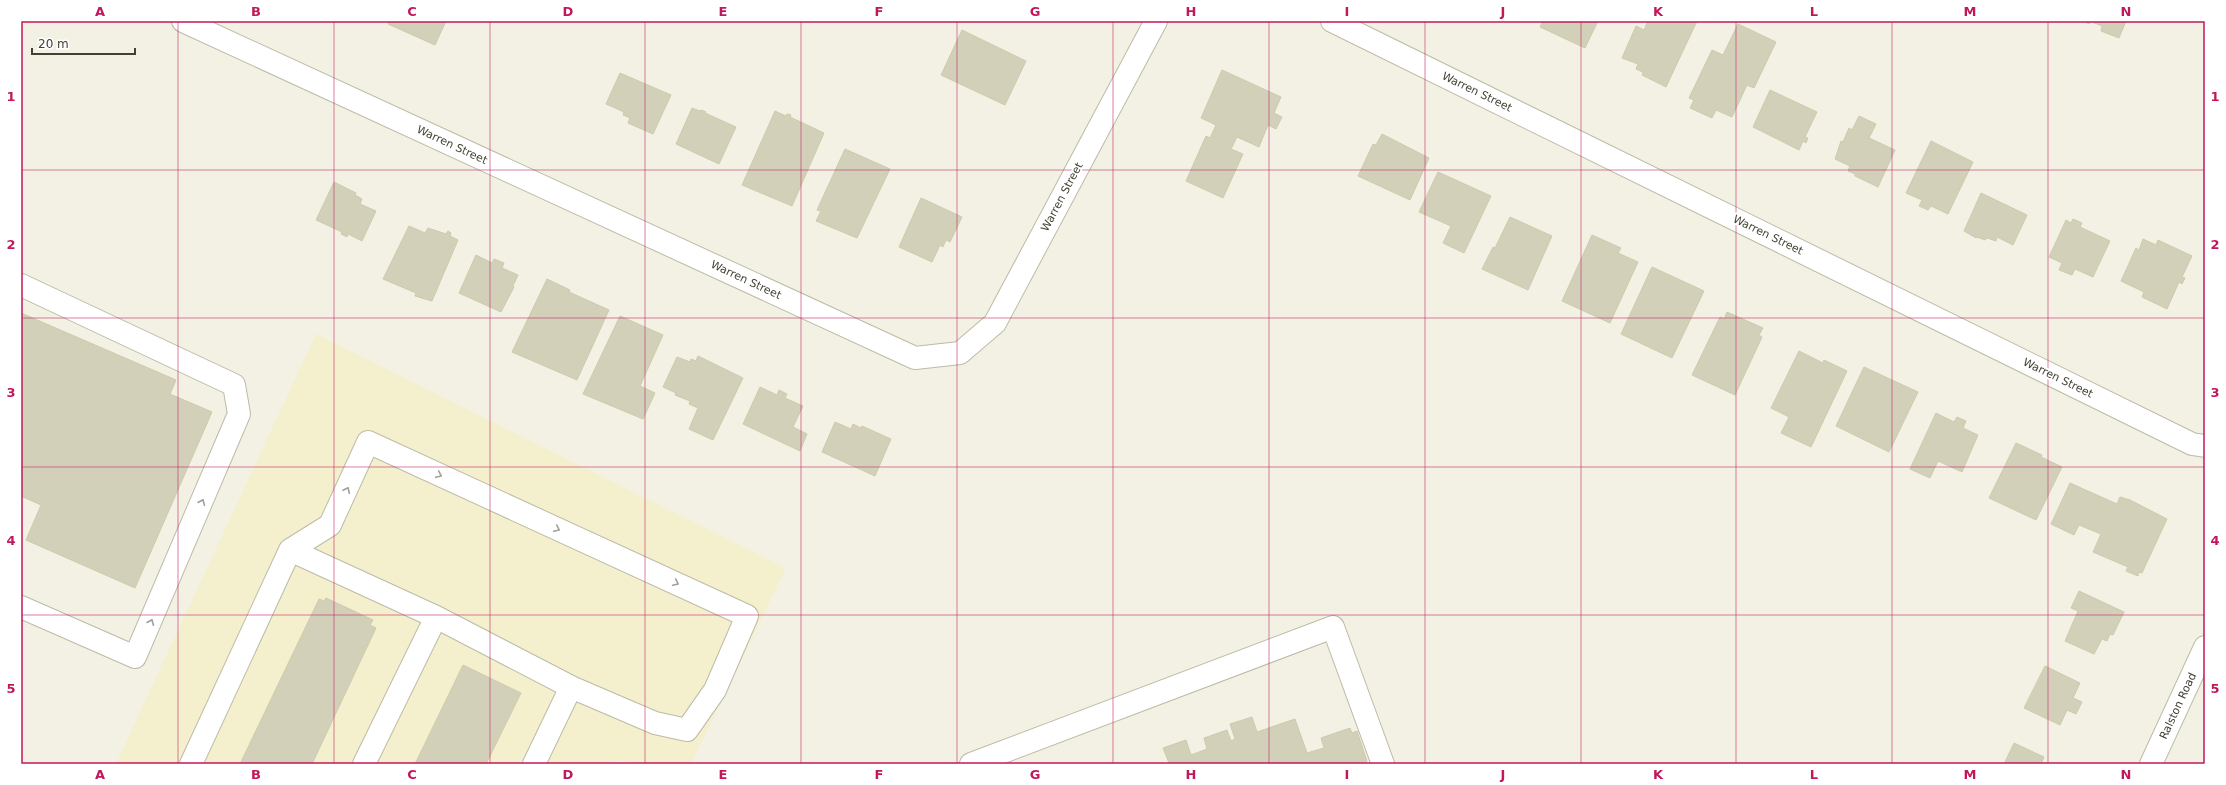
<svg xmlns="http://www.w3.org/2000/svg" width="2226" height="785" font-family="'DejaVu Sans',sans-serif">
<rect width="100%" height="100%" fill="#f2f1e3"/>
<!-- commercial -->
<path fill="#f4efcd" d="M 316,334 L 786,568 L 691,764 L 641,764 L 620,760 L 612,764 L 116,764 Z"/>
<!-- building -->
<path fill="#d3d0b9" stroke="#cecaac" d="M 389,21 L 446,21 L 435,45 L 388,24 Z
M 1543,21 L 1598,21 L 1585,48 L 1540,27 Z
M 1648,21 L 1697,21 L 1666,87 L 1642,75 L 1643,72 L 1636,69 L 1638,64 L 1622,58 L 1636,26 L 1644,30 Z
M 2084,21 L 2126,21 L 2119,38 L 2101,31 L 2102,26 L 2090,21 L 2089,24 Z
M 1738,24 L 1776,42 L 1754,88 L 1747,85 L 1732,117 L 1716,110 L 1712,118 L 1690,108 L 1694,100 L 1689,98 L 1712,50 L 1723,55 Z
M 962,30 L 1026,61 L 1005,105 L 941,75 Z
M 1222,70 L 1281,97 L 1274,113 L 1282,117 L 1276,129 L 1268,125 L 1259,147 L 1237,137 L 1231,149 L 1243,154 L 1223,198 L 1186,181 L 1206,136 L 1210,138 L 1216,125 L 1201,118 Z
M 620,73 L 671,95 L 653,134 L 628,123 L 630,118 L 623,115 L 624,112 L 606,104 Z
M 1770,90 L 1817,112 L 1805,137 L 1808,138 L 1806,143 L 1803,141 L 1799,150 L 1753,127 Z
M 692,108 L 700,111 L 701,110 L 706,112 L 705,113 L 736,127 L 719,164 L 676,144 Z
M 775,111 L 786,116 L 787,114 L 791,115 L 790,117 L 824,133 L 792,206 L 742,185 Z
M 1859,116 L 1876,124 L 1869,138 L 1895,150 L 1878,187 L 1855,176 L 1855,174 L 1848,171 L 1850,166 L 1835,159 L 1841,141 L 1843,142 L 1849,128 L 1852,130 Z
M 1382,134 L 1429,158 L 1410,200 L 1358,176 L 1373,144 L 1376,145 Z
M 1931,141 L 1973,162 L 1948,214 L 1931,206 L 1928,210 L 1919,206 L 1922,200 L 1906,193 Z
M 845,149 L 890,169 L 857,238 L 816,221 L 821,211 L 817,210 Z
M 1438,172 L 1491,196 L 1464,253 L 1443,243 L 1451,226 L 1419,212 Z
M 334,182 L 356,193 L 355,195 L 362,199 L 360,204 L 376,211 L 362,241 L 348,234 L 347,237 L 341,234 L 342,232 L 316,220 Z
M 1981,193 L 2027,215 L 2013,245 L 1997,237 L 1996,241 L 1987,238 L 1985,240 L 1977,237 L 1976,238 L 1964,231 Z
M 921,198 L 962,217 L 950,242 L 946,240 L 943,247 L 940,245 L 932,262 L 899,247 Z
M 1510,217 L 1552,236 L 1528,290 L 1482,269 L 1493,247 L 1495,248 Z
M 2073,219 L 2082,223 L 2080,227 L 2110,241 L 2093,277 L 2075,269 L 2072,275 L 2059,270 L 2062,263 L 2049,257 L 2066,220 L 2071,223 Z
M 409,226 L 425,233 L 428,228 L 446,234 L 448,231 L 451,233 L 450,236 L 458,240 L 432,301 L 415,296 L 416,293 L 383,279 Z
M 1592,235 L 1621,248 L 1618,253 L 1638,262 L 1610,323 L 1562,301 Z
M 2143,239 L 2156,245 L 2158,240 L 2192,256 L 2182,277 L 2185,278 L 2182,284 L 2179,282 L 2167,309 L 2142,297 L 2144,292 L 2121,281 L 2136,248 L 2139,250 Z
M 476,255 L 492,263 L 494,259 L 504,263 L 502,268 L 518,275 L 513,286 L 514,287 L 501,312 L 459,293 Z
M 1652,267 L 1704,291 L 1672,358 L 1621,334 Z
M 547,279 L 570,290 L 569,292 L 609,310 L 577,380 L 512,352 Z
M 1727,312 L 1763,328 L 1759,335 L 1762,337 L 1735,395 L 1692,375 L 1720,317 L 1724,319 Z
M 21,313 L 176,380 L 170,394 L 212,412 L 135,588 L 26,540 L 41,505 L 21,496 Z
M 620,316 L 663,335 L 640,386 L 655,393 L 643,419 L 583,394 Z
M 1799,351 L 1823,363 L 1824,360 L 1847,371 L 1811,447 L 1781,433 L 1789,417 L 1771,408 Z
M 698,356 L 743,378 L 713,440 L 689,429 L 698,408 L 689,404 L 690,401 L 675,395 L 676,393 L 663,387 L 677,357 L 690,362 L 691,359 L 696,361 Z
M 1864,367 L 1918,392 L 1889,452 L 1836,426 Z
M 760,387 L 777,395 L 779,390 L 787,394 L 785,398 L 803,406 L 793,427 L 807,434 L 800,451 L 743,424 Z
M 1936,413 L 1954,422 L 1957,417 L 1966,421 L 1963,428 L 1978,435 L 1962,472 L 1938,461 L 1930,478 L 1910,469 Z
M 835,422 L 851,429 L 853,424 L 861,428 L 862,426 L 891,439 L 875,476 L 822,452 Z
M 2016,443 L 2042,455 L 2041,457 L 2062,467 L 2036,520 L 1989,498 Z
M 2070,483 L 2117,504 L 2120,497 L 2130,500 L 2167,519 L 2142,573 L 2139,572 L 2138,576 L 2126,571 L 2128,567 L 2093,552 L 2101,534 L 2079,525 L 2074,535 L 2051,524 Z
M 2079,591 L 2124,612 L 2113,635 L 2110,634 L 2107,641 L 2102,639 L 2094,654 L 2065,641 L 2078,611 L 2071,608 Z
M 326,598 L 373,620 L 370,625 L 376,628 L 312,764 L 240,764 L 319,599 L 324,601 Z
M 463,665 L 521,693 L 486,764 L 415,764 Z
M 2045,666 L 2080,683 L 2073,698 L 2082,702 L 2076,714 L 2067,710 L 2060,725 L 2024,708 Z
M 1252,717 L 1257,732 L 1295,719 L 1307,753 L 1324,748 L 1321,738 L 1350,728 L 1352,733 L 1357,731 L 1367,761 L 1364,764 L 1165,764 L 1169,763 L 1163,748 L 1186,740 L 1191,755 L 1207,749 L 1204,738 L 1227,730 L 1231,741 L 1235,739 L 1230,724 Z
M 2014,743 L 2044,757 L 2041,764 L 2004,764 Z"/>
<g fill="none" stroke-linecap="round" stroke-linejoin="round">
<!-- minor casing -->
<g stroke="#bdbba6" stroke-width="24">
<path id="minor" d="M 183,21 L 915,358 L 960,353 L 995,323 L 1156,21
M 1332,21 L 2192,444 L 2205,446
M 21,285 L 234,385 L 239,414 L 135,657 L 21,607
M 290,550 L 330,525 L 368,442 L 747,616 L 715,690 L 687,730 L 655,723 L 571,687 L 436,617
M 191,764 L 290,550 L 436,617 L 364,764
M 534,764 L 571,687
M 971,764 L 1333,627 L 1383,764
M 2151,764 L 2205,647"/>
</g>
<!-- minor -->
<use href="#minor" stroke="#fff" stroke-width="22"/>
</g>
<!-- one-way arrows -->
<defs><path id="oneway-chevron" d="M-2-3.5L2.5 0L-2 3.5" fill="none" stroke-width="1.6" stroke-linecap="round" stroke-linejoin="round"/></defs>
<g stroke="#a1a099">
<use href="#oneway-chevron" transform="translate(439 475) rotate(25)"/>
<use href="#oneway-chevron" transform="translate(347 490) rotate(-65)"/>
<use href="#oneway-chevron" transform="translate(202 502) rotate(-67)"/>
<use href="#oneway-chevron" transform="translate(557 529) rotate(25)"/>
<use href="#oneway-chevron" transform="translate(676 583) rotate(25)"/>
<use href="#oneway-chevron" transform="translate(151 622) rotate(-67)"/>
</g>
<!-- grid -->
<path fill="none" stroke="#c2185b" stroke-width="1" stroke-opacity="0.55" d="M 178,21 L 178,764M 334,21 L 334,764M 490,21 L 490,764M 645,21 L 645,764M 801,21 L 801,764M 957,21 L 957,764M 1113,21 L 1113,764M 1269,21 L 1269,764M 1425,21 L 1425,764M 1581,21 L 1581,764M 1736,21 L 1736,764M 1892,21 L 1892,764M 2048,21 L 2048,764M 21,170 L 2205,170M 21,318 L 2205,318M 21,467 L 2205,467M 21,615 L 2205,615"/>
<g text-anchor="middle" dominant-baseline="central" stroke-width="4" stroke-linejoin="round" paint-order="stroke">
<!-- street labels -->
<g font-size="11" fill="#434133" stroke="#fff">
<text transform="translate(1477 92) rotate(26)">Warren Street</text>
<text transform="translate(452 145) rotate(25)">Warren Street</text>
<text transform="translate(1062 197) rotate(-62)">Warren Street</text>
<text transform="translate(1768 235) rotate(26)">Warren Street</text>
<text transform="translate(746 280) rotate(25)">Warren Street</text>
<text transform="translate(2058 378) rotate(26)">Warren Street</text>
<text transform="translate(2178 706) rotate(-65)">Ralston Road</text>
</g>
</g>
<!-- border -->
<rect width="2226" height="785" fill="none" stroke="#ffffff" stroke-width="44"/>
<!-- scale -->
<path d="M32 48v6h103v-6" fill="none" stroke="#434133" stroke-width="2"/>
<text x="38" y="48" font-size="12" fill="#434133" stroke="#ffffff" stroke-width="3" paint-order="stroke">20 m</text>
<rect x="22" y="22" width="2182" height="741" fill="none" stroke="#c2185b" stroke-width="1.5"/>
<g font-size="13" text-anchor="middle" font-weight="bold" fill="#c2185b">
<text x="100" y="16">A</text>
<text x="256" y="16">B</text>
<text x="412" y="16">C</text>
<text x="568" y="16">D</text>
<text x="723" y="16">E</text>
<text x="879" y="16">F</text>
<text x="1035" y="16">G</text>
<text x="1191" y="16">H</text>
<text x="1347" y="16">I</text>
<text x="1503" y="16">J</text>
<text x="1658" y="16">K</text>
<text x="1814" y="16">L</text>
<text x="1970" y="16">M</text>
<text x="2126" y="16">N</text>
<text x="11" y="101">1</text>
<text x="2215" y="101">1</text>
<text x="11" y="249">2</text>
<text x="2215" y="249">2</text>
<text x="11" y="397">3</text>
<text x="2215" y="397">3</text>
<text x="11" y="545">4</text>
<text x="2215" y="545">4</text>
<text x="11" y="693">5</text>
<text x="2215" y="693">5</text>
<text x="100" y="779">A</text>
<text x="256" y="779">B</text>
<text x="412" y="779">C</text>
<text x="568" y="779">D</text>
<text x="723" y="779">E</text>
<text x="879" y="779">F</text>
<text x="1035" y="779">G</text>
<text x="1191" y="779">H</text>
<text x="1347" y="779">I</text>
<text x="1503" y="779">J</text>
<text x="1658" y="779">K</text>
<text x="1814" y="779">L</text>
<text x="1970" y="779">M</text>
<text x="2126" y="779">N</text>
</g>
</svg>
